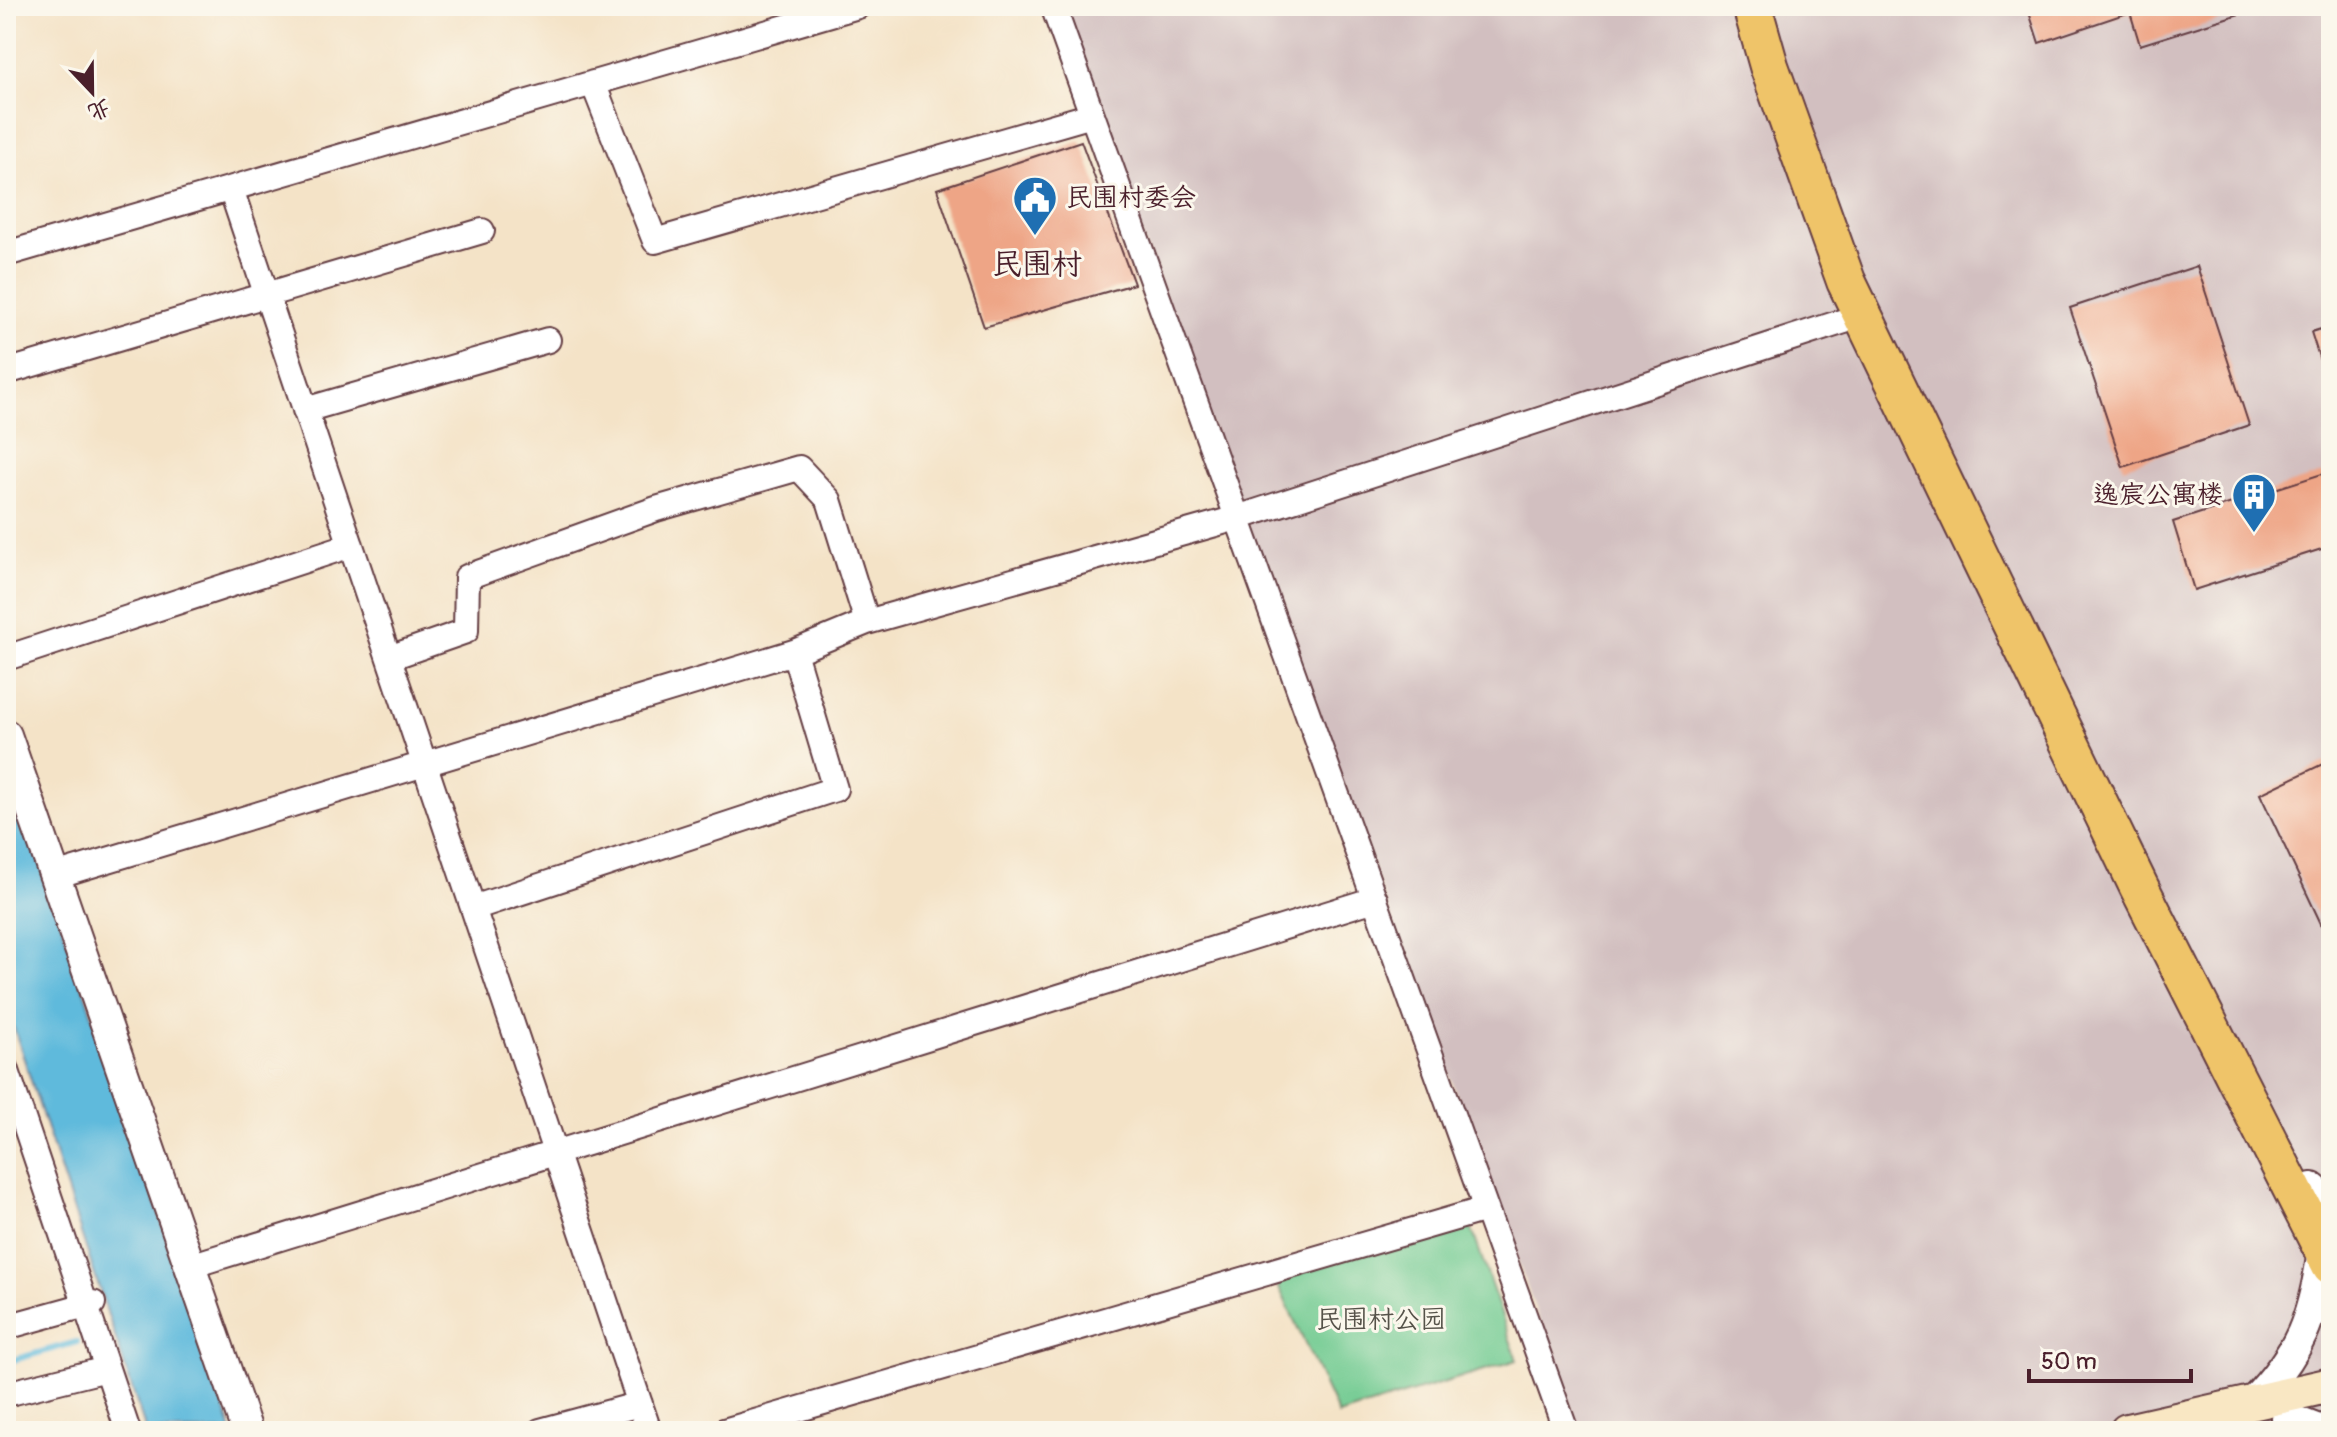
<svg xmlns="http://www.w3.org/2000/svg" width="2337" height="1437" font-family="Pangolin,'LXGW WenKai TC',sans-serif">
<rect width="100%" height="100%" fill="#fbf7ec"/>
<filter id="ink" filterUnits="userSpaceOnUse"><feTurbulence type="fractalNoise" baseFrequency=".0125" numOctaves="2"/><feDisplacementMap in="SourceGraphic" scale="16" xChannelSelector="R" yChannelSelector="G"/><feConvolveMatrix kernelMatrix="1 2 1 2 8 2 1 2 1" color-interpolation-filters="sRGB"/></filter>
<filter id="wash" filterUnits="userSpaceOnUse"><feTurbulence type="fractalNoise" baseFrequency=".006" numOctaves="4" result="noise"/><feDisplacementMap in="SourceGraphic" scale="32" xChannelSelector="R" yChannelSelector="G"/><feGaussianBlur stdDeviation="1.8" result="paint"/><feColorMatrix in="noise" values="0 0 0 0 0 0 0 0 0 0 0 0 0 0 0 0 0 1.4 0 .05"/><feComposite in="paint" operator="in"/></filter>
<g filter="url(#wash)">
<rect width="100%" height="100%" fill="#f4e3c7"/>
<!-- industrial -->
<path fill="#d2bfc0" d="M 1058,6 L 2331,6 L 2331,1431 L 1580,1431 Z"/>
<!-- green -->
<path fill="#72cb92" stroke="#5e755e" stroke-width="2" d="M 1467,1215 L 1517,1360 L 1338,1415 L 1272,1272 Z"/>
<!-- water -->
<path fill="#5ebadc" stroke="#546c84" stroke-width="2" d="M 6,759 L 232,1431 L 146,1431 L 6,1004 Z"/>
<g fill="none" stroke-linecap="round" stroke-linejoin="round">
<!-- stream -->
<path stroke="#5ebadc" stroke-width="6" d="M 6,1362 L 77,1342"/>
</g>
<g id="blocks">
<!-- building -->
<path fill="#eea586" d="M 2027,6 L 2251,6 L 2252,10 L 2140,45 L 2130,12 L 2039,43 Z
M 1081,141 L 1134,284 L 984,327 L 937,189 Z
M 2197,266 L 2249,425 L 2123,467 L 2070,308 Z
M 2331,326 L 2331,381 L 2327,382 L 2311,332 Z
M 2331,471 L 2331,546 L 2194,590 L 2173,522 Z
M 2331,760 L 2331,945 L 2260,794 Z"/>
</g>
</g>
<g filter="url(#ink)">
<use href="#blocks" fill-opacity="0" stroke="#643c42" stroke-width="2"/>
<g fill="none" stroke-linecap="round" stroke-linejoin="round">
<!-- minor casing -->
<g stroke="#643c42" stroke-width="28">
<path id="minor" d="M 1053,6 L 1566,1431
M 593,83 L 655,241 L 1092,115
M 231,189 L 649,1431
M 6,254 L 858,6
M 6,372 L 482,231
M 305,410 L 548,340
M 6,658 L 351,545
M 389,658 L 466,631 L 467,577 L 656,509 L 799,468 L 829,500 L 867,622
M 55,876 L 794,652 L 867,622 L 1237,518 L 1863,315
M 473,908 L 835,789 L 794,652
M 6,1068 L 128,1431
M 190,1266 L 1375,899
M 6,1327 L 93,1303
M 6,1394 L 107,1369
M 540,1431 L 640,1404
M 724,1431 L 1486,1209"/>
</g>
<!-- tertiary casing -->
<g stroke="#643c42" stroke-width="34">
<path id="tertiary" d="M 6,735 L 247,1431
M 2312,1188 L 2331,1204
M 2253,1402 C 2301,1352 2313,1319 2323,1251
M 2287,1418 L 2321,1431"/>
</g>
<!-- secondary casing -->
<g stroke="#643c42" stroke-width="38">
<path id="secondary" d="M 2127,1431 L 2331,1385"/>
</g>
<!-- primary casing -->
<g stroke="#643c42" stroke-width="42">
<path id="primary" d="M 1752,6 L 1769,66 L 1846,281 L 2139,887 L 2331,1265"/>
</g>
<!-- minor -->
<use href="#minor" stroke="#fff" stroke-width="24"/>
<!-- tertiary -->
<use href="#tertiary" stroke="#fff" stroke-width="30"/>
<!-- secondary -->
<use href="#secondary" stroke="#f9e7c3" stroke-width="34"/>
<!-- primary -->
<use href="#primary" stroke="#efc469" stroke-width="38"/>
</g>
</g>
<!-- icons -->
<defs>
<g id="civic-pin" transform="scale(2.3)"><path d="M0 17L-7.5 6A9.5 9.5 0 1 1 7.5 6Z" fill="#1f6fb2" stroke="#fbf7ec"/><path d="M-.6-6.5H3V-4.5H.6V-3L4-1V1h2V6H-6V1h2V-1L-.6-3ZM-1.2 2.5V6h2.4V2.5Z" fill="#fff"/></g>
<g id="building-pin" transform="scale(2.3)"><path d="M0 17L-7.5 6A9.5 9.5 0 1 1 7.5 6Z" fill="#1f6fb2" stroke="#fbf7ec"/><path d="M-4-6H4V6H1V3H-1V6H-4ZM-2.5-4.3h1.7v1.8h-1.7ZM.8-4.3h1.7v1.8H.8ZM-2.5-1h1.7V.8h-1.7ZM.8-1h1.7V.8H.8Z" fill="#fff"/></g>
</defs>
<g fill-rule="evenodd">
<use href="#civic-pin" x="1035" y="198"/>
<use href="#building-pin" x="2254" y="495"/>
</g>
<g text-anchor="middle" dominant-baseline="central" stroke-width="6" stroke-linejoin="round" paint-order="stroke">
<!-- poi labels -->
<g font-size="26" fill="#4a1f2b" stroke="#fbf7ec" text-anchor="start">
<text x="1066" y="198">民围村委会</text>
<text x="2223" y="495" text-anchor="end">逸宸公寓楼</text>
</g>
<!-- park labels -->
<g font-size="26" fill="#56534a" stroke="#fbf7ec">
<text x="1381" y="1320">民围村公园</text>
</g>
<!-- quarter labels -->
<g font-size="30" fill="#4a1f2b" stroke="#fbf7ec">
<text x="1037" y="264">民围村</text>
</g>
</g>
<!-- margin -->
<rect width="2337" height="1437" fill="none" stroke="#fbf7ec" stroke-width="32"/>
<!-- north arrow -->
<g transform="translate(92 92) rotate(158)" stroke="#fbf7ec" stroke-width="6" paint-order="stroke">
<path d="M0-6L14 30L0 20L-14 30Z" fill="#4a1f2b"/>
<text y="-12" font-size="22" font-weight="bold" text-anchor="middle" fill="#4a1f2b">北</text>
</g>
<!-- scale -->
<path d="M2029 1369v12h162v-12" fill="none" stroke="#4a1f2b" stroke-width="4"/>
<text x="2041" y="1369" font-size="24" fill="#4a1f2b" stroke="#fbf7ec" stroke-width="6" paint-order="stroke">50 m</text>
</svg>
